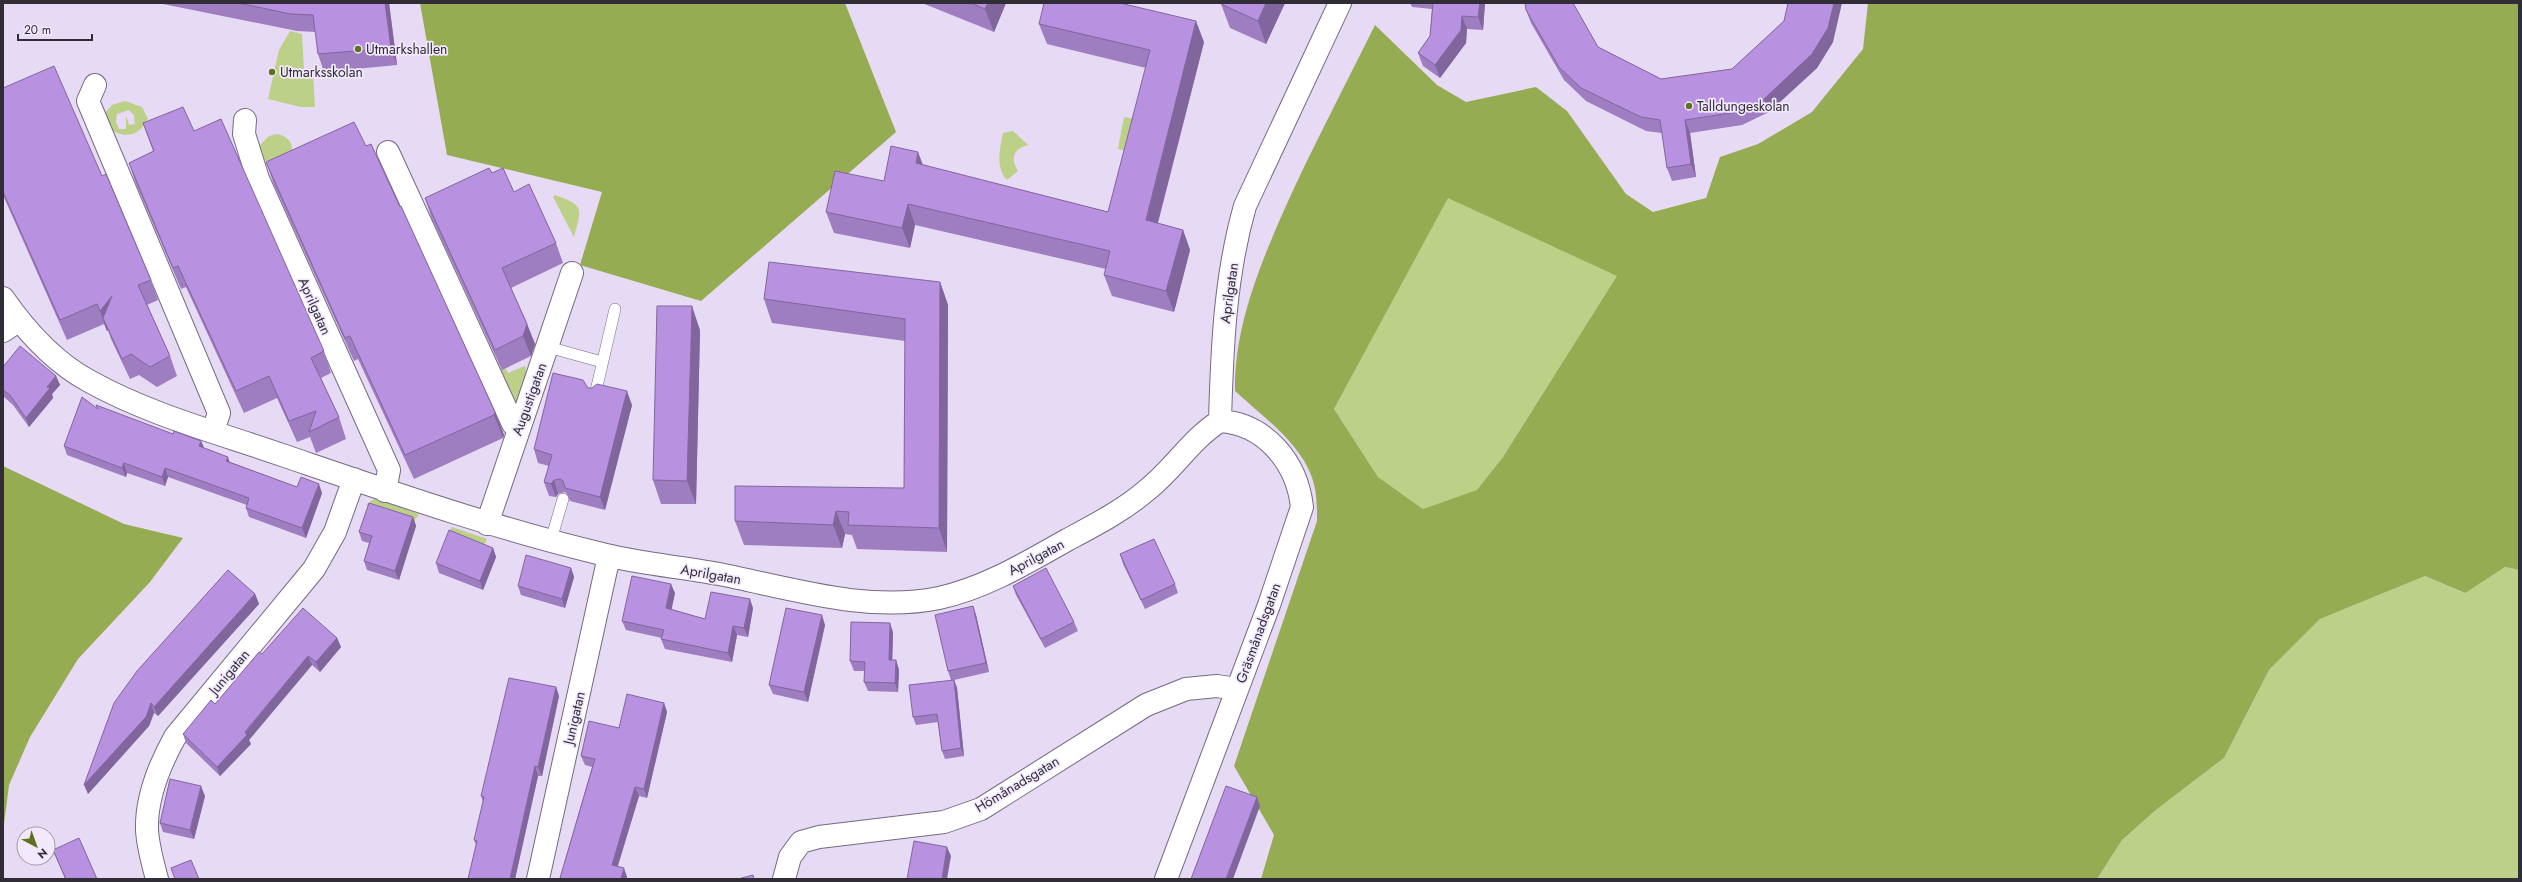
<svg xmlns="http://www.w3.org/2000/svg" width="2522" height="882" font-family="Jost,sans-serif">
<rect width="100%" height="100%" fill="#e6daf4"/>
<!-- green -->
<path fill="#bcd088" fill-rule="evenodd" d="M 290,31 L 302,34 L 304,71 L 313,70 L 315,107 L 301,107 L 268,99 L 279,50 Z
M 125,101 L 142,107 L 148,119 C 137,139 123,138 106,127 L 105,113 L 112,105 ZM 129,110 L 134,115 L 135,124 L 129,125 L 126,116 L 126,129 L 119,129 L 116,122 L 117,114 Z
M 1124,117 L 1139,120 L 1132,152 L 1118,149 Z
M 1013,131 L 1028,145 C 1013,149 1010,158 1018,171 L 1007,180 C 995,167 1000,149 1003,133 Z
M 277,134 C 287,136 294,143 292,153 L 267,162 L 260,156 L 260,145 L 269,136 Z
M 555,195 C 586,206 581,208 574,237 L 553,197 Z
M 1448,197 L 1618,276 L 1503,457 L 1477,491 L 1423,509 L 1378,477 L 1334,409 Z
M 525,366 L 528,376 L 519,403 L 513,404 L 497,371 L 505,367 L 508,373 Z
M 375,498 L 419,514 L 414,522 L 366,505 Z
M 452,527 L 487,539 L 482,549 L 446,537 Z
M 2505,567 L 2519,570 L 2519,879 L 2097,879 L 2122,840 L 2157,809 L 2224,758 L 2269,670 L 2320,619 L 2425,576 L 2464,593 Z"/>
<!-- forest -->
<path fill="#95ac53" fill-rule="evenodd" d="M 420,3 L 845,3 L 896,132 L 701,301 L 580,265 L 602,192 L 447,155 Z
M 1868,3 L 2519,3 L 2519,570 L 2505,567 L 2465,593 L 2425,576 L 2320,619 L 2269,670 L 2224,758 L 2157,809 L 2122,840 L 2097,879 L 1261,879 L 1274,835 L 1234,766 L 1317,521 C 1317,505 1317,490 1311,475 C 1298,441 1261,415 1235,391 C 1234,327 1260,265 1285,208 C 1313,146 1345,86 1375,25 L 1437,85 L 1466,102 L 1536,87 L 1567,111 L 1626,194 L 1653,212 L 1706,198 L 1720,157 L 1758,144 L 1812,112 L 1863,49 ZM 1448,198 L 1617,276 L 1503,457 L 1477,490 L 1423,509 L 1378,477 L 1334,409 Z
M 3,466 L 124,524 L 183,538 L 150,582 L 78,659 L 30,737 L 9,785 L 3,832 Z"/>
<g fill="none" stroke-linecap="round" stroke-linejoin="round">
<!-- lane casing -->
<g stroke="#756a81" stroke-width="12">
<path id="lane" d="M 548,347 L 602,362
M 595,395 L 615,309
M 551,540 L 563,499"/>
</g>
<!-- street casing -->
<g stroke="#756a81" stroke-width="24">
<path id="street" d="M 95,85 L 88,101 L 219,413 L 213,431
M 245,120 L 244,134 L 258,179 L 389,470 L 385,491
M 388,152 L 513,424 L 519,426
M 3,298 C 26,331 54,362 89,381 C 150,415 219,433 285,456 C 391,492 497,529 606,555 C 643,564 682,567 719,574 C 790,588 867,613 939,598 C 985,588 1026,563 1067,540 C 1095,525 1124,510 1147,490 C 1174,469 1191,439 1220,421
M 3,331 L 18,321
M 1220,421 C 1222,348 1225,276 1245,206 L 1340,3
M 487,524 L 572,273
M 157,879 C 153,864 148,847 147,830 C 146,798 160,764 175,737 L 314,569 L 335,532 L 354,479
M 538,879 L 609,556
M 784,879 L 790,857 L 801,842 L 819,837 L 944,822 L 981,809 L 1146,705 L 1186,689 L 1217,686 L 1237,689
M 1166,879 L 1269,605 L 1302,507 C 1297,463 1266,424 1220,421"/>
</g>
<!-- lane -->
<use href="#lane" stroke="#fff" stroke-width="11"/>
<!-- street -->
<use href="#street" stroke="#fff" stroke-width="22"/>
</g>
<!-- wall -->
<path fill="#9e7dc1" d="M 158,3 L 389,3 L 397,65 L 324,72 L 318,54 L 316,32 L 297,31 Z
M 922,3 L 1006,3 L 994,32 Z
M 1285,3 L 1266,44 L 1230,28 L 1221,4 Z
M 1410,3 L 1485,3 L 1483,30 L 1467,29 L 1466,43 L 1440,78 L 1423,66 L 1418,53 L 1430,36 L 1432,9 L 1412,7 Z
M 1526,10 L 1598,47 L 1661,79 L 1732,69 L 1784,21 L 1833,42 L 1817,68 L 1769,112 L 1742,125 L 1690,133 L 1696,177 L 1672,181 L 1667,168 L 1662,133 L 1646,131 L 1586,101 L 1564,80 L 1531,23 Z
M 1039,24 L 1204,42 L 1158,223 L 1183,230 L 1190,250 L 1174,312 L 1112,296 L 1104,275 L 1106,269 L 915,225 L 910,248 L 834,233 L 826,212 L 923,165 L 1108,212 L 1146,68 L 1047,44 Z
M 3,88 L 102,176 L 151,280 L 158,300 L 147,305 L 170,356 L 177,376 L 157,387 L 139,375 L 130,379 L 111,339 L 108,330 L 107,331 L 104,324 L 67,340 L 3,195 Z
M 143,123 L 194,131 L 324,351 L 331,373 L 321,378 L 339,417 L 346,439 L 316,453 L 310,437 L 297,442 L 277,398 L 244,413 L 186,287 L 181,289 L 136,184 L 129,163 L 153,151 Z
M 366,146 L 495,412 L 504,435 L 503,438 L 414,479 L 358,359 L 354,361 L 274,185 L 266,162 Z
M 514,192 L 556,243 L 563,263 L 511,288 L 527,324 L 535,344 L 531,356 L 502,370 L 432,219 L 425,198 Z
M 940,282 L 948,305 L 947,552 L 857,549 L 852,535 L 845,534 L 842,548 L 744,545 L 735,521 L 904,488 L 905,341 L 772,323 L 764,299 Z
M 700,330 L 696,504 L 661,504 L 653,480 Z
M 3,367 L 56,376 L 60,385 L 52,394 L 53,398 L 29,427 L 13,405 L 3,396 Z
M 588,388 L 632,405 L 605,510 L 570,501 L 567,494 L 565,492 L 558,494 L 556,497 L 549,496 L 544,482 L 549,466 L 538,463 L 534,449 Z
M 97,409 L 173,434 L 201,441 L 204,448 L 230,462 L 297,487 L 322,493 L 306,538 L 249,517 L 246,508 L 247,505 L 168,477 L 165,486 L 127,473 L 126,477 L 67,455 L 64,446 Z
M 413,517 L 416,526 L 399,580 L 367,570 L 364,561 L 369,543 L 362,541 L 359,532 Z
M 493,548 L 496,557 L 483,590 L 439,573 L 436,563 Z
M 1120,554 L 1175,584 L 1178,593 L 1145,609 L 1123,564 Z
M 571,568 L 574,577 L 565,608 L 521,595 L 518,586 Z
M 1013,586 L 1074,622 L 1078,631 L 1045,648 L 1016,595 Z
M 675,593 L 671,609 L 705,619 L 753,608 L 748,637 L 737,635 L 732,662 L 665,649 L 661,639 L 662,638 L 626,630 L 622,621 Z
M 255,594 L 259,604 L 158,716 L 154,713 L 149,726 L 88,794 L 114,703 Z
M 973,606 L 976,615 L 989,672 L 954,680 L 957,688 L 964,756 L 945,759 L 942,751 L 938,722 L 916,725 L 913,717 L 951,680 L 948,671 Z
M 825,625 L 808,702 L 773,694 L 769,685 Z
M 893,632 L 892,660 L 896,660 L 899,670 L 898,692 L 868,691 L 864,682 L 865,671 L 854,671 L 850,661 Z
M 337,638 L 341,647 L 320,672 L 312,665 L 249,740 L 251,744 L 220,776 L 186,743 L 183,734 L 215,704 L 262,654 Z
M 556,687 L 559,696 L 542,776 L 538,776 L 515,879 L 468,879 L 476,845 L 474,840 L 483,802 L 481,796 Z
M 664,703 L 667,712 L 647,798 L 639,796 L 618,866 L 627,877 L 626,879 L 561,879 L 560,878 L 592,767 L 585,765 L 581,756 L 619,728 Z
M 205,796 L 194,839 L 163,832 L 160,823 Z
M 53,850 L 97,879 L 65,879 Z"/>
<!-- shaded-wall -->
<path fill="#81669d" d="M 385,3 L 389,3 L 397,65 L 391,48 Z
M 988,3 L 1006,3 L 994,32 L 985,9 Z
M 1266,3 L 1285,3 L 1266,44 L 1258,21 Z
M 1480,3 L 1485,3 L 1483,30 L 1478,17 Z
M 1834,3 L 1842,3 L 1833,42 L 1817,68 L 1769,112 L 1764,99 Z
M 1462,16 L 1467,29 L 1466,43 L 1440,78 L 1435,65 Z
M 1196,21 L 1204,42 L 1153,241 L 1146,220 Z
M 1685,120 L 1690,133 L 1696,177 L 1691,164 Z
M 918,152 L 926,173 L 916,163 Z
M 908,204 L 915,225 L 910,248 L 902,228 Z
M 1183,230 L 1190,250 L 1174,312 L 1166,291 Z
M 940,282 L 948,305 L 947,552 L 939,528 Z
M 112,296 L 103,318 L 108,330 L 107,331 L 100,311 Z
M 692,306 L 700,330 L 696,504 L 687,481 Z
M 527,324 L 535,344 L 531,356 L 523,336 Z
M 56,376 L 60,385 L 52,394 L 53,398 L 29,427 L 26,418 L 47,387 Z
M 627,391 L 632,405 L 605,510 L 600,497 Z
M 495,412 L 504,435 L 503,438 L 494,415 Z
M 201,441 L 205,450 L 199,446 Z
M 228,457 L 231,466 L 226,461 Z
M 124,463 L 127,473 L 126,477 L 122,468 Z
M 165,468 L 168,477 L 165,486 L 162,477 Z
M 554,480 L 558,494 L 556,497 L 551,484 Z
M 319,484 L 322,493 L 306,538 L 302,528 Z
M 836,511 L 845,534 L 842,548 L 833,525 Z
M 413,517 L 416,526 L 399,580 L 395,571 Z
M 493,548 L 496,557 L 483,590 L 480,581 Z
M 571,568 L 574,577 L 565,608 L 562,599 Z
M 671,584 L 675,593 L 670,617 L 666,608 Z
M 255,594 L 259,604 L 158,716 L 154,707 Z
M 750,599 L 753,608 L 748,637 L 744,628 Z
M 973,606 L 976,615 L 989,672 L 986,663 Z
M 822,615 L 825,625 L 808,702 L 804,692 Z
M 890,623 L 893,632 L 892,670 L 889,660 Z
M 733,626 L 737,635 L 732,662 L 728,653 Z
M 337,638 L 341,647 L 320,672 L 316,662 Z
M 308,656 L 312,665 L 249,740 L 251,744 L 220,776 L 217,767 Z
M 896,660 L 899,670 L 898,692 L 895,683 Z
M 954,680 L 957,688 L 964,756 L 961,748 Z
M 556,687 L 559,696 L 542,776 L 538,767 Z
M 151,703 L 154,713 L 149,726 L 88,794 L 84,785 Z
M 664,703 L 667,712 L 647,798 L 644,789 Z
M 535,766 L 538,776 L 515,879 L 510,879 Z
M 201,786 L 205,796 L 194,839 L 190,830 Z
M 635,787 L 639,796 L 615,874 L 612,865 Z
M 1257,797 L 1260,806 L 1233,879 L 1226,879 Z
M 947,847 L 951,856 L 947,879 L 942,879 Z
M 624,868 L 627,877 L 626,879 L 621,879 Z"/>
<!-- building -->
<path fill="#b891e0" stroke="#81669d" d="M 238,3 L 385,3 L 391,48 L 318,54 L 313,15 L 291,14 Z
M 971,3 L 988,3 L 985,9 Z
M 1044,3 L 1120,3 L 1196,21 L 1146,220 L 1183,230 L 1166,291 L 1104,275 L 1110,251 L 908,204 L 902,228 L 826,212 L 835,171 L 884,181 L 891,146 L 918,152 L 916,163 L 1108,212 L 1150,50 L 1039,24 Z
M 1222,3 L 1266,3 L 1258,21 L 1221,4 Z
M 1433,3 L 1480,3 L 1478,17 L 1462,16 L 1461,30 L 1435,65 L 1418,53 L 1430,36 Z
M 1525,3 L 1573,3 L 1598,47 L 1661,79 L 1732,69 L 1784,21 L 1788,3 L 1834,3 L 1828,28 L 1812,54 L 1764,99 L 1737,112 L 1685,120 L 1691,164 L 1667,168 L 1660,120 L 1641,117 L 1581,88 L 1559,67 L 1526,10 Z
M 54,66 L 102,176 L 106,174 L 151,280 L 138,285 L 170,356 L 150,367 L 131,354 L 122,359 L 103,318 L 112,296 L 100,311 L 97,304 L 60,320 L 3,192 L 3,124 L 4,123 L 3,121 L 3,88 Z
M 183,107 L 194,131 L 221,119 L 324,351 L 311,358 L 339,417 L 309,432 L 316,411 L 289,421 L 269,376 L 236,391 L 178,266 L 173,268 L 129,163 L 154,151 L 143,123 Z
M 354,122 L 366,146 L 371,144 L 400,207 L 401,206 L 495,412 L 494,415 L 405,455 L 350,336 L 345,338 L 266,162 Z
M 489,168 L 492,173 L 503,168 L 514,192 L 529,184 L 556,243 L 502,268 L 527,324 L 523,336 L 495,350 L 425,198 Z
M 769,262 L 940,282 L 939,528 L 848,525 L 849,512 L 836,511 L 833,525 L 735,521 L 735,486 L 904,488 L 905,319 L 764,299 Z
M 657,306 L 692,306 L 687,481 L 653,480 Z
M 20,346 L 56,376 L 47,387 L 50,388 L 26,418 L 10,395 L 3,390 L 3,367 Z
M 553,373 L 583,380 L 588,388 L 592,388 L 597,384 L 627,391 L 600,497 L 565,488 L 563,481 L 560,479 L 554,480 L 551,484 L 544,482 L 552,455 L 534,449 Z
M 82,397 L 98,409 L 96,405 L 173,434 L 174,431 L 201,441 L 199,446 L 228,457 L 226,461 L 297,487 L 301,477 L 319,484 L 302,528 L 246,508 L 249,498 L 165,468 L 162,477 L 124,463 L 122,468 L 64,446 Z
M 369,503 L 413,517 L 395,571 L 364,561 L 372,536 L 359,532 Z
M 449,530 L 493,548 L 480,581 L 436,563 Z
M 1154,539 L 1175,584 L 1141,600 L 1120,554 Z
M 526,555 L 571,568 L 562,599 L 518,586 Z
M 1046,568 L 1074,622 L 1041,639 L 1013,586 Z
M 228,570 L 255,594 L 154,707 L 151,703 L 146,717 L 84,785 L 114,703 L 137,671 Z
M 632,576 L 671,584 L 666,608 L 705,619 L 711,592 L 750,599 L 744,628 L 733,626 L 728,653 L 661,639 L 664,630 L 622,621 Z
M 973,606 L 986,663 L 948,671 L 935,615 Z
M 303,608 L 337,638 L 316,662 L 308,656 L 245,732 L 247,735 L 217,767 L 183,734 L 211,700 L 215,704 L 259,652 L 262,654 Z
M 786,608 L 822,615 L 804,692 L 769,685 Z
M 851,622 L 890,623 L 889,660 L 896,660 L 895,683 L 864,682 L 865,662 L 850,661 Z
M 509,678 L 556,687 L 538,767 L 535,766 L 510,879 L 468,879 L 477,841 L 474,840 L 484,797 L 481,796 Z
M 954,680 L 961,748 L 942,751 L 937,714 L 913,717 L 909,685 Z
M 627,694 L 664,703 L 644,789 L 635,787 L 612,865 L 624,868 L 621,879 L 566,879 L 560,878 L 595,759 L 581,756 L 589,721 L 619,728 Z
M 170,779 L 201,786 L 190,830 L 160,823 Z
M 1226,786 L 1257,797 L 1226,879 L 1191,879 Z
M 79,838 L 97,879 L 66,879 L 53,850 Z
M 914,841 L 947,847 L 942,879 L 907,879 Z
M 191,860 L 199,879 L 175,879 L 171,868 Z
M 753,875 L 754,879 L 738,879 Z"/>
<!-- markers -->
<g fill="#5f7220" stroke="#f2e9fd" stroke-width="1.5">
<circle cx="358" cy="49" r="4"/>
<circle cx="272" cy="72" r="4"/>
<circle cx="1689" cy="106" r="4"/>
</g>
<g text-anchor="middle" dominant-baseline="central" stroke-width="3.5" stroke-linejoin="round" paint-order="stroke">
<!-- poi labels -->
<g font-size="14" fill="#312d37" stroke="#f2e9fd" text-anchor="start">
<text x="366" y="49">Utmarkshallen</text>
<text x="280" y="72">Utmarksskolan</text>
<text x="1697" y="106">Talldungeskolan</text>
</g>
<!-- street labels -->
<g font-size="14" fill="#312d37" stroke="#f2e9fd">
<text transform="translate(1229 293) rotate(-82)">Aprilgatan</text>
<text transform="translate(315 306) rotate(66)">Aprilgatan</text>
<text transform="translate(529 399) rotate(-70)">Augustigatan</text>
<text transform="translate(1036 557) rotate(-28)">Aprilgatan</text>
<text transform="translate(711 574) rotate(10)">Aprilgatan</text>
<text transform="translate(1258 633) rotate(-70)">Gräsmånadsgatan</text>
<text transform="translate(229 672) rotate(-50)">Junigatan</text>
<text transform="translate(574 718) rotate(-77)">Junigatan</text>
<text transform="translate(1017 784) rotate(-31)">Hömånadsgatan</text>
</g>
</g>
<!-- border -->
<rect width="2522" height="882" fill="none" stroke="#312d37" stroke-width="8"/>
<!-- north arrow -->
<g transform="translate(36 846) rotate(139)"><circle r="19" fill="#f2e9fd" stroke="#a59eae"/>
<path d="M0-3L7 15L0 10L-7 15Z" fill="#5f7220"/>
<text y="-6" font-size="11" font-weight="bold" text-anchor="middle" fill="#312d37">N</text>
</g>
<!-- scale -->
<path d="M18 34v6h74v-6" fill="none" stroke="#312d37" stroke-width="2"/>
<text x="24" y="34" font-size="12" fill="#312d37" stroke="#f2e9fd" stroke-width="3" paint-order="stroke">20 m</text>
</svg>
